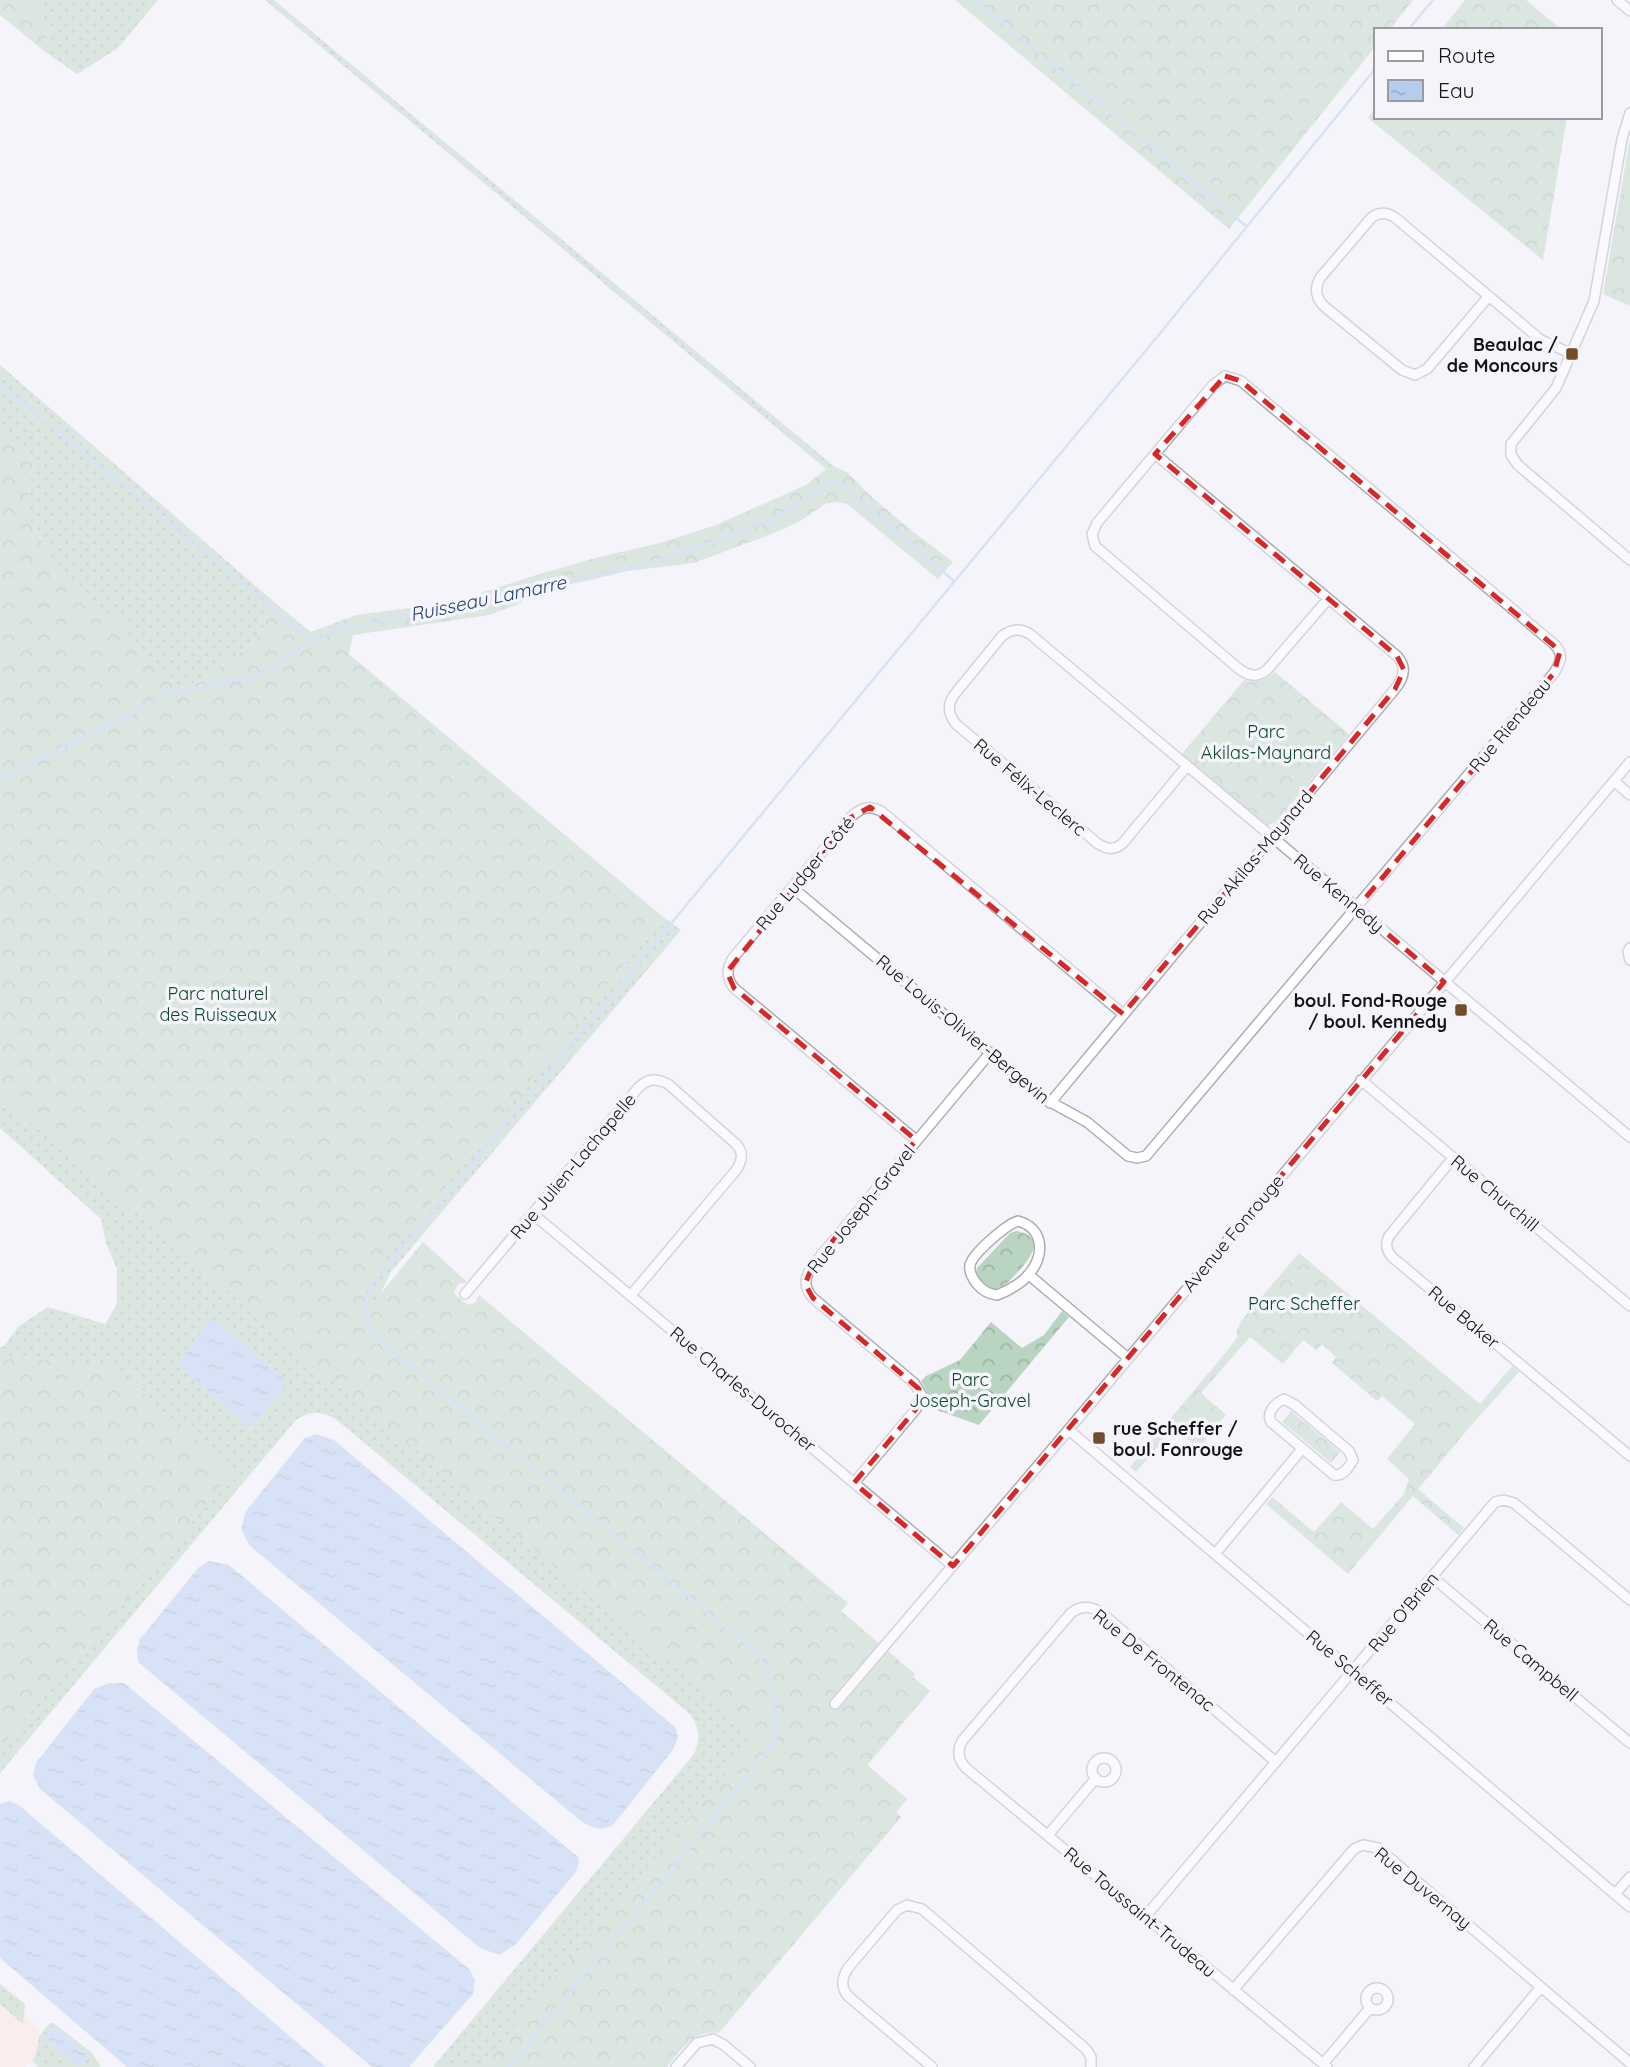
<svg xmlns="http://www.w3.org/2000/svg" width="1630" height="2067" font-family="Quicksand,sans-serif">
<defs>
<pattern id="grass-dots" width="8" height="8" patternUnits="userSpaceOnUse" patternTransform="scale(1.75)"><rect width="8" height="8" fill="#bad4c2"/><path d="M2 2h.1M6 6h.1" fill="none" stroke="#9fb5a6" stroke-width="1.8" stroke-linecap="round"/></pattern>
<pattern id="forest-crowns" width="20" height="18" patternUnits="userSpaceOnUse" patternTransform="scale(1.75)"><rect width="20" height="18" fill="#bad4c2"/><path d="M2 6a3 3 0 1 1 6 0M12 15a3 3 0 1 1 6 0" fill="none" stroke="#9fb5a6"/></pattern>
<pattern id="water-ripples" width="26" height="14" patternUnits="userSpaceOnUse" patternTransform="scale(1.75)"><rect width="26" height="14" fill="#b4cdef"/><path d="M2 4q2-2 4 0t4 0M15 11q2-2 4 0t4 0" fill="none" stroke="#9aafcc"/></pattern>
</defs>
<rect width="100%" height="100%" fill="#f5f4fb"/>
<!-- industrial -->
<path fill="#ffe5de" d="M 0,1995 L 40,2030 L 36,2056 L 26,2067 L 0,2067 Z"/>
<!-- grass -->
<path fill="url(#grass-dots)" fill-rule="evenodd" d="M 34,0 L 158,0 L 118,48 L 77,74 L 44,51 L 49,31 Z
M 265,0 L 274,0 L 835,467 L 826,469 Z
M 0,365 L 279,606 L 264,608 L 265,625 L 251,643 L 205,679 L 160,696 L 70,584 L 63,579 L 27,515 L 33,462 L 0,434 Z
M 663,917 L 681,930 L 391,1272 L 377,1300 L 470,1305 L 476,1302 L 479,1295 L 866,1633 L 856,1652 L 915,1674 L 913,1677 L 930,1691 L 867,1765 L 907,1799 L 896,1812 L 901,1817 L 568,2067 L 433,2067 L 694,1754 C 701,1739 699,1727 690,1714 L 337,1420 C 322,1411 310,1410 295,1421 L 0,1773 L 0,1751 L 28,1714 L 149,1575 L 229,1475 L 189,1432 L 156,1409 L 131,1375 L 61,1361 L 11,1356 L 0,1363 L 0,1347 L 4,1346 L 19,1326 L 48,1307 L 105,1324 L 117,1304 L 117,1269 L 106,1243 L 101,1219 L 0,1128 L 0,1026 L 355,1296 Z
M 0,1984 L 25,2004 L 23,2024 L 0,2004 Z
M 50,2023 L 54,2023 L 92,2053 L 101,2067 L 38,2067 L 32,2060 L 36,2055 L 39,2036 ZM 54,2026 L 89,2056 L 80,2066 L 45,2038 Z"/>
<!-- forest -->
<path fill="url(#forest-crowns)" d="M 0,0 L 34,0 L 49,31 L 44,51 L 0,15 Z
M 955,0 L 1413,0 L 1389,30 L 1376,30 L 1376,46 L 1229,229 Z
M 1465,0 L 1526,0 L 1562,30 L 1441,30 Z
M 1376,107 L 1376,117 L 1567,117 L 1543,260 L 1368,118 Z
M 1630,138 L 1630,306 L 1603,294 Z
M 0,434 L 33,462 L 27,515 L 63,579 L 125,626 L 140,656 L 179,689 L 205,679 L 251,643 L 265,625 L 263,608 L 279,606 L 311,632 L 356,615 L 454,602 L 536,575 L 599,557 L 660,543 L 716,525 L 806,485 L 826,469 L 835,467 L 848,473 L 873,498 L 911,530 L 953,562 L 938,579 L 847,504 L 837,502 L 825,504 L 799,522 L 769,535 L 694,563 L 628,571 L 538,592 L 516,605 L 489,615 L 353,635 L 349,654 L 663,917 L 359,1292 L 372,1304 L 423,1242 L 467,1282 L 458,1284 L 454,1293 L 463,1302 L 470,1305 L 476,1302 L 479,1295 L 848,1603 L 841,1611 L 915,1674 L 913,1677 L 930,1691 L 867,1765 L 907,1799 L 896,1812 L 901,1817 L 719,2033 C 694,2029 681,2050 667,2067 L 481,2067 L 757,1736 L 317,1368 L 0,1097 Z
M 1275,672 L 1349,734 L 1279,818 L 1274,823 L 1268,825 L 1261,821 L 1181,755 L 1244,680 C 1257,683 1265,681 1275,672 Z
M 1016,1231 C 1050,1237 1028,1261 1015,1275 C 1010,1280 1004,1288 997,1289 C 987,1290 980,1280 976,1273 L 977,1268 L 1010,1233 Z
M 1299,1253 L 1480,1404 L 1512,1366 L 1519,1372 L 1468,1429 L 1418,1489 L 1464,1528 L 1458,1535 L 1413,1496 L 1348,1574 L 1266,1504 L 1272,1497 L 1314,1532 L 1341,1502 L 1373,1529 L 1404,1494 L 1409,1479 L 1387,1459 L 1415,1424 L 1382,1396 L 1377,1401 L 1332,1363 L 1336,1357 L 1322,1344 L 1316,1350 L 1303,1340 L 1283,1364 L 1250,1337 L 1201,1393 L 1226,1415 L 1199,1448 L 1174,1428 L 1136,1472 L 1130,1467 L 1227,1351 L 1238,1336 L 1236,1333 L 1241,1321 Z
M 1062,1311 L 1069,1317 L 979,1425 L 925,1406 L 927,1392 L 921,1381 L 926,1376 L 960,1360 L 991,1322 L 1022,1348 L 1044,1335 Z
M 11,1356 L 61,1361 L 119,1370 L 131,1375 L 156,1409 L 189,1432 L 230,1475 L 149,1575 L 28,1714 L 0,1751 L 0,1363 Z
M 1291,1411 L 1340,1452 L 1331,1463 L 1282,1422 Z"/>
<!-- water -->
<path fill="url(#water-ripples)" d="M 210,1320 L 216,1321 L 281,1376 L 284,1381 L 284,1389 L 252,1427 L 247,1425 L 181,1368 L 183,1356 Z
M 317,1434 L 334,1440 L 675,1727 L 678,1737 L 673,1750 L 613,1825 C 601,1832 594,1828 582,1822 L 249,1545 L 241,1529 L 246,1511 L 305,1438 Z
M 209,1561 L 229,1565 L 578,1857 L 579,1862 L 576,1872 L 516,1944 L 499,1955 L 480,1948 L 138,1662 L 137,1649 L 140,1639 L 199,1567 Z
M 109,1683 L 124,1683 L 469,1969 L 475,1980 L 473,1994 L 409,2067 L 372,2067 L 40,1789 L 33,1775 L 36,1763 L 94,1689 Z
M 10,1801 L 20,1806 L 326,2067 L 127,2067 L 0,1958 L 0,1804 Z
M 54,2026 L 89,2056 L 79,2067 L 44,2037 Z"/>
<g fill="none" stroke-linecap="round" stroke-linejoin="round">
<!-- stream -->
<path stroke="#b4cdef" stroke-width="2.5" d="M 975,0 L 1246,226
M 1408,30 L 1433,0
M 0,384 L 312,641
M 0,778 L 24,769 L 34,761 L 127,717 L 171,690 L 178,692 L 250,678 L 272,667 L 312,641 L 343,628 L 461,606 L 640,566 L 718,540 L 774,519 L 836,480 L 954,581
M 509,2067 L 528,2045 L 544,2021 L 565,2000 L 572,1987 L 616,1937 L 767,1752 L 778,1733 L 772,1690 L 767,1669 L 761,1659 L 750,1647 L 374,1336 L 369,1328 L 365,1300 L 373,1283 L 1157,337 L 1376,68"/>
<!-- minor casing -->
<g stroke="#acacb2" stroke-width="12">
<path id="minor" d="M 1617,0 L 1630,11
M 1630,113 L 1622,139 L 1594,301 L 1556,388 L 1511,444 L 1511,455 L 1518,465 L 1630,560
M 1489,296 L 1427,369 L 1415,375 L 1402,370 L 1325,307 C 1316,299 1314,289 1320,278 L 1372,217 C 1381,211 1390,213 1398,220 L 1541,340 L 1572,354
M 1187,766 L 1122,844 C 1113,851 1106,849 1097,843 L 956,724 C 948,714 947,705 954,695 L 1002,636 C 1011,629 1021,628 1030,634 L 1630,1137
M 1614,781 L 1630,795
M 793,888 L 1045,1099 L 1087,1122 L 1128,1156 L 1137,1158 L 1146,1156 L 1554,673 C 1561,662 1564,654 1554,644 L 1241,381 L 1225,376 L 1213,385 L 1097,523 L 1092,534 L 1095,546 L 1239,669 C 1249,676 1257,678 1267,670 L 1328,599
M 1630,948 L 1628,952 L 1630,960
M 1361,1080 L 1630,1306
M 1050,1103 L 1395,689 C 1404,678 1407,667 1397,656 L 1155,454
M 916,1140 L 734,988 C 726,978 726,969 733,958 L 850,818 C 859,809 868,804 881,811 L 1123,1014
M 1453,1158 L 1389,1236 C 1385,1244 1386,1250 1392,1257 L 1630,1456
M 533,1214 L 953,1566
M 1018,1221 C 1044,1228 1045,1255 1029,1274 C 1022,1283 1008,1291 997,1295 C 989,1294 983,1291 978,1285 C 973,1280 969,1272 970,1265 C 973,1253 1007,1224 1018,1221 Z
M 1029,1275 L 1128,1358
M 465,1294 L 638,1088 C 648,1078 656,1078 668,1084 L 736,1144 C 744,1152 742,1160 737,1169 L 631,1295
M 1284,1399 L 1295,1405 L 1349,1451 L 1353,1460 C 1349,1467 1343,1477 1334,1475 L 1271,1422 C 1266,1413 1275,1403 1284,1399 Z
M 1069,1430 L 1630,1907
M 854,1483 L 916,1409 L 921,1394 L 914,1383 L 813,1298 C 803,1287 804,1277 813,1265 L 990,1053
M 1215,1554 L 1302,1449
M 1432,1577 L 1630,1743
M 835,1704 L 1059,1441 L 1630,762
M1092 1770a12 12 0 1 1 24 0a12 12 0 1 1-24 0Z
M 1276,1762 L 1104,1615 C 1093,1606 1083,1604 1071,1613 L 962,1741 C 957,1751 958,1760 966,1768 L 1327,2067
M 1048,1835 L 1096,1778
M 1615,1894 L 1630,1877
M 1145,1917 L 1495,1502 L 1504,1500 L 1514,1503 L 1630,1600
M1366 1999a11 11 0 1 1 22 0a11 11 0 1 1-22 0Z
M 1233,1990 L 1354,1849 L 1363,1845 L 1378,1848 L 1630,2063
M 1323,2064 L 1370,2008
M 676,2067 L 697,2043 L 713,2039 L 724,2045 L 750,2067
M 932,2067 L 848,1996 C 840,1986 842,1978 848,1968 L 897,1910 L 907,1905 L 922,1909 L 1086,2049 L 1091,2057 L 1091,2067
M 1474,2067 L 1541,1987"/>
</g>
<!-- minor -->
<use href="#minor" stroke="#fff" stroke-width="9"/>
</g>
<!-- marked area -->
<path d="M0 0H1630V2067H0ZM 1225,376 L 1241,381 L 1560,651 L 1554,673 L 1357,908 L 1444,982 L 953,1566 L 854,1483 L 916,1409 L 919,1389 L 813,1298 L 805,1284 L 813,1265 L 916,1140 L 734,988 L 727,972 L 850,818 L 870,807 L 1123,1014 L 1281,827 L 1395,689 L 1404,670 L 1397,656 L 1155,454 Z" fill="#f5f4fb" fill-opacity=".55" fill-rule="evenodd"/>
<path fill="none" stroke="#d62828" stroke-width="5" stroke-dasharray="14 9" stroke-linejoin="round" d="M 1225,376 L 1241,381 L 1560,651 L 1554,673 L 1357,908 L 1444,982 L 953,1566 L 854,1483 L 916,1409 L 919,1389 L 813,1298 L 805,1284 L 813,1265 L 916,1140 L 734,988 L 727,972 L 850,818 L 870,807 L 1123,1014 L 1281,827 L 1395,689 L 1404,670 L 1397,656 L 1155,454 Z"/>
<!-- markers -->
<g fill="#714e27" stroke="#f5f4fb" stroke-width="2.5">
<rect x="1565" y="347" width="14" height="14" rx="3.5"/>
<rect x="1454" y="1003" width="14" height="14" rx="3.5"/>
<rect x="1092" y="1431" width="14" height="14" rx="3.5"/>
</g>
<g text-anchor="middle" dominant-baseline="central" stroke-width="7" stroke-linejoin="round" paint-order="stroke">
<!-- poi labels -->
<g font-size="18" font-weight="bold" fill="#141416" stroke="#f5f4fb" text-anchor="end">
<text x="1558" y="344">Beaulac /<tspan x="1558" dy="21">de Moncours</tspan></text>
<text x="1447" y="1000">boul. Fond-Rouge<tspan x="1447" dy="21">/ boul. Kennedy</tspan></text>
<text x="1113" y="1428" text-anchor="start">rue Scheffer /<tspan x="1113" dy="21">boul. Fonrouge</tspan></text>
</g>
<!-- street labels -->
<g font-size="18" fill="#141416" stroke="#f5f4fb">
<text transform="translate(1510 725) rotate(-50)">Rue Riendeau</text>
<text transform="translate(1030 787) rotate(40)">Rue Félix-Leclerc</text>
<text transform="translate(1255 857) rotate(-50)">Rue Akilas-Maynard</text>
<text transform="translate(805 873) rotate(-50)">Rue Ludger-Côté</text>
<text transform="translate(1339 893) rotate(40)">Rue Kennedy</text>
<text transform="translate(963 1029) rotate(40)">Rue Louis-Olivier-Bergevin</text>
<text transform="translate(573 1166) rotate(-50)">Rue Julien-Lachapelle</text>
<text transform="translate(1495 1193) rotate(40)">Rue Churchill</text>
<text transform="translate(861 1209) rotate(-51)">Rue Joseph-Gravel</text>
<text transform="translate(1233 1233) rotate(-50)">Avenue Fonrouge</text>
<text transform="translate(1464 1317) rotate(40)">Rue Baker</text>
<text transform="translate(743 1389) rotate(40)">Rue Charles-Durocher</text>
<text transform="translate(1403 1612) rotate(-50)">Rue O'Brien</text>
<text transform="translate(1154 1660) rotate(39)">Rue De Frontenac</text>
<text transform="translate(1531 1660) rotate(40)">Rue Campbell</text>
<text transform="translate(1350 1668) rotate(40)">Rue Scheffer</text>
<text transform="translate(1423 1888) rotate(39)">Rue Duvernay</text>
<text transform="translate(1140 1912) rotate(40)">Rue Toussaint-Trudeau</text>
</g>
<!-- park labels -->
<g font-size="18" fill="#0a4b2a" stroke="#f5f4fb">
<text x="1266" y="731">Parc<tspan x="1266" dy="21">Akilas-Maynard</tspan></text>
<text x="218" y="993">Parc naturel<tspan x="218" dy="21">des Ruisseaux</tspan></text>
<text x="1304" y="1303">Parc Scheffer</text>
<text x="970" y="1379">Parc<tspan x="970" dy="21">Joseph-Gravel</tspan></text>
</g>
<!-- water labels -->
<g font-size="19" font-style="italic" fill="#21426e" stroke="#f5f4fb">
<text transform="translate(488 598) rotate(-12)">Ruisseau Lamarre</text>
</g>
</g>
<!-- legend -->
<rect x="1374" y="28" width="228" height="91" fill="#f5f4fb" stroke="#9b9a9f" stroke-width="2"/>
<rect x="1388" y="51" width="35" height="10" fill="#ffffff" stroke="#9b9a9f" stroke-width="2"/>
<text x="1438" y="63" font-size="21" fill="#141416">Route</text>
<rect x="1388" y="80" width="35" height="21" fill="url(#water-ripples)" stroke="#9b9a9f" stroke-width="2"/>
<text x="1438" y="98" font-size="21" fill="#141416">Eau</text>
</svg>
